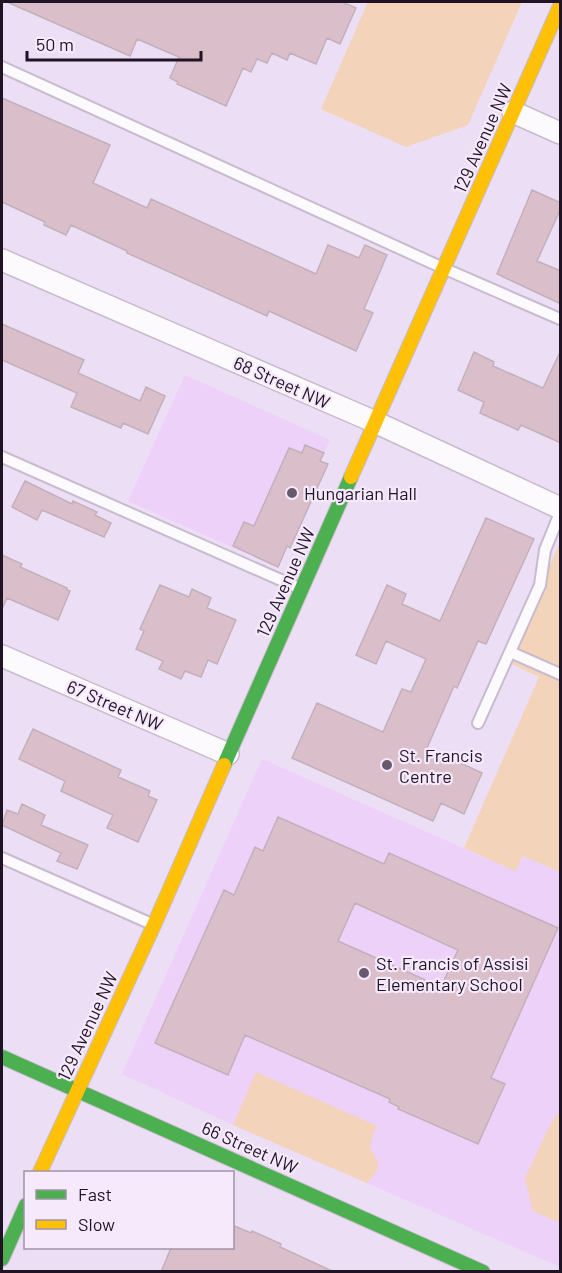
<svg xmlns="http://www.w3.org/2000/svg" width="562" height="1273" font-family="Barlow,sans-serif">
<rect width="100%" height="100%" fill="#ecdef4"/>
<!-- built -->
<path fill="#edd1f9" d="M 185,375 L 330,440 L 274,566 L 128,501 Z
M 262,759 L 515,871 L 523,856 L 560,872 L 560,1267 L 233,1125 L 122,1074 Z"/>
<!-- green -->
<path fill="#f3d3b9" d="M 368,2 L 522,2 L 468,125 L 406,147 L 321,109 Z
M 560,542 L 560,872 L 523,856 L 515,871 L 464,848 L 539,677 L 508,662 Z
M 256,1072 L 377,1126 L 373,1133 L 370,1148 C 381,1165 381,1168 367,1183 L 233,1125 Z
M 560,1111 L 560,1223 L 533,1211 L 525,1178 L 552,1121 Z"/>
<!-- building -->
<path fill="#dabfcb" stroke="#c2b0bb" stroke-width="1.5" fill-rule="evenodd" d="M 7,2 L 342,2 L 356,8 L 340,44 L 327,38 L 316,64 L 290,53 L 287,60 L 272,53 L 267,63 L 257,59 L 251,72 L 243,68 L 226,106 L 177,84 L 178,82 L 170,78 L 179,57 L 137,39 L 130,56 Z
M 2,98 L 110,145 L 93,183 L 147,208 L 151,199 L 316,274 L 328,245 L 359,258 L 365,245 L 387,255 L 364,309 L 373,313 L 356,351 L 269,311 L 267,316 L 127,253 L 127,251 L 71,225 L 66,235 L 44,225 L 45,222 L 2,202 Z
M 532,190 L 561,203 L 561,208 L 537,261 L 561,271 L 561,304 L 497,274 Z
M 2,324 L 84,360 L 78,373 L 140,401 L 146,387 L 165,396 L 148,434 L 123,423 L 121,428 L 71,407 L 77,393 L 2,360 Z
M 561,350 L 561,443 L 521,425 L 518,430 L 480,413 L 484,402 L 458,390 L 474,352 L 494,362 L 493,366 L 543,388 Z
M 305,445 L 324,453 L 320,461 L 328,464 L 290,548 L 287,546 L 278,567 L 233,546 L 244,522 L 254,526 L 289,448 L 302,453 Z
M 25,481 L 72,504 L 73,501 L 97,512 L 95,515 L 111,523 L 104,537 L 42,510 L 37,520 L 12,507 Z
M 486,518 L 534,539 L 486,644 L 478,641 L 457,688 L 454,686 L 427,748 L 482,773 L 464,814 L 441,803 L 433,821 L 292,758 L 317,703 L 383,732 L 402,689 L 411,692 L 426,659 L 386,641 L 376,664 L 356,655 L 387,585 L 406,594 L 402,604 L 440,621 Z
M 2,555 L 22,564 L 20,567 L 67,588 L 67,590 L 70,591 L 58,620 L 7,598 L 2,609 Z
M 160,585 L 189,597 L 192,589 L 211,598 L 207,608 L 236,620 L 217,664 L 208,660 L 201,677 L 185,671 L 181,679 L 159,669 L 163,661 L 136,649 L 144,631 L 140,629 Z
M 33,729 L 121,770 L 118,777 L 150,791 L 148,796 L 157,800 L 138,842 L 107,828 L 113,815 L 61,791 L 65,781 L 19,759 Z
M 22,804 L 45,815 L 41,825 L 88,845 L 77,869 L 57,861 L 61,853 L 2,825 L 7,810 L 18,814 Z
M 278,817 L 384,864 L 389,853 L 558,928 L 491,1078 L 505,1084 L 478,1144 L 398,1109 L 399,1107 L 389,1102 L 390,1099 L 245,1035 L 228,1075 L 155,1043 L 224,890 L 234,895 L 255,847 L 263,851 ZM 355,903 L 458,950 L 441,987 L 338,941 Z
M 232,1225 L 251,1233 L 252,1231 L 281,1244 L 280,1247 L 334,1272 L 161,1272 L 171,1248 L 232,1248 Z"/>
<g fill="none" stroke-linecap="round" stroke-linejoin="round">
<!-- lane casing -->
<g stroke="#c7bbcd" stroke-width="14">
<path id="lane" d="M 2,67 L 443,268 L 560,319
M 2,457 L 299,588
M 510,652 L 560,674
M 478,723 L 540,585 L 545,550 L 560,513
M 2,858 L 154,925"/>
</g>
<!-- street casing -->
<g stroke="#c7bbcd" stroke-width="24">
<path id="street" d="M 513,112 L 560,133
M 2,260 L 375,422 L 560,508
M 2,656 L 228,754"/>
</g>
<!-- fast casing -->
<g stroke="#c7bbcd" stroke-width="16">
<path id="fast" d="M 224,765 L 351,477
M 2,1057 L 483,1272
M 2,1259 L 26,1205"/>
</g>
<!-- slow casing -->
<g stroke="#c7bbcd" stroke-width="16">
<path id="slow" d="M 351,477 L 560,6
M 40,1172 L 154,925 L 224,765"/>
</g>
<!-- lane -->
<use href="#lane" stroke="#fcfafd" stroke-width="10"/>
<!-- street -->
<use href="#street" stroke="#fcfafd" stroke-width="21"/>
<!-- fast -->
<use href="#fast" stroke="#4caf50" stroke-width="14"/>
<!-- slow -->
<use href="#slow" stroke="#ffc107" stroke-width="14"/>
</g>
<!-- markers -->
<g fill="#675a6d" stroke="#f6e9fc" stroke-width="2">
<circle cx="292" cy="493" r="6"/>
<circle cx="387" cy="765" r="6"/>
<circle cx="364" cy="973" r="6"/>
</g>
<g text-anchor="middle" dominant-baseline="central" stroke-width="4.5" stroke-linejoin="round" paint-order="stroke">
<!-- street labels -->
<g font-size="18" fill="#1f1324" stroke="#f6e9fc">
<text transform="translate(482 138) rotate(-66)">129 Avenue NW</text>
<text transform="translate(282 382) rotate(24)">68 Street NW</text>
<text transform="translate(285 582) rotate(-66)">129 Avenue NW</text>
<text transform="translate(115 705) rotate(23)">67 Street NW</text>
<text transform="translate(87 1026) rotate(-65)">129 Avenue NW</text>
<text transform="translate(250 1147) rotate(24)">66 Street NW</text>
</g>
<!-- poi labels -->
<g font-size="18" fill="#1f1324" stroke="#f6e9fc" text-anchor="start">
<text x="304" y="493">Hungarian Hall</text>
<text x="399" y="755">St. Francis<tspan x="399" dy="21">Centre</tspan></text>
<text x="376" y="963">St. Francis of Assisi<tspan x="376" dy="21">Elementary School</tspan></text>
</g>
</g>
<!-- border -->
<rect width="562" height="1273" fill="none" stroke="#1f1324" stroke-width="6"/>
<!-- legend -->
<rect x="24" y="1171" width="210" height="78" fill="#f6e9fc" stroke="#a093a6" stroke-width="1.5"/>
<rect x="36" y="1190" width="30" height="9" fill="#4caf50" stroke="#a093a6" stroke-width="1.5"/>
<text x="78" y="1201" font-size="18" fill="#1f1324">Fast</text>
<rect x="36" y="1220" width="30" height="9" fill="#ffc107" stroke="#a093a6" stroke-width="1.5"/>
<text x="78" y="1231" font-size="18" fill="#1f1324">Slow</text>
<!-- scale -->
<path d="M27 51v9h174v-9" fill="none" stroke="#1f1324" stroke-width="3"/>
<text x="36" y="51" font-size="18" fill="#1f1324" stroke="#f6e9fc" stroke-width="4.5" paint-order="stroke">50 m</text>
</svg>
